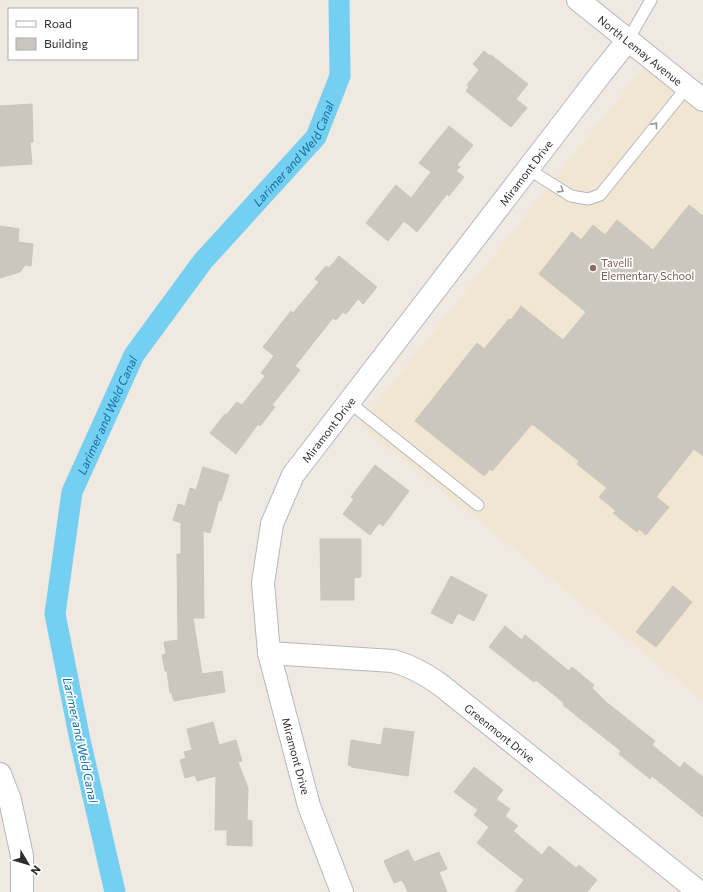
<svg xmlns="http://www.w3.org/2000/svg" width="703" height="892" font-family="Commissioner,sans-serif">
<rect width="100%" height="100%" fill="#efe9e1"/>
<!-- education -->
<path fill="#f0e6d1" d="M 646,64 L 703,111 L 703,700 L 360,425 Z"/>
<g fill="none" stroke-linecap="round" stroke-linejoin="round">
<!-- canal -->
<path stroke="#75cff0" stroke-width="21" id="s1" d="M 115,892 L 80,740 L 55,614 L 72,492 L 134,355 L 203,261 L 316,137 L 340,76 L 339,0"/>
</g>
<!-- building -->
<path fill="#cbc7bf" stroke="#cbc5ba" d="M 484,51 L 490,56 L 491,55 L 528,84 L 516,99 L 527,108 L 511,127 L 466,91 L 469,87 L 467,85 L 479,70 L 473,64 Z
M 32,104 L 33,142 L 30,142 L 32,164 L 0,166 L 0,106 Z
M 449,126 L 473,145 L 457,165 L 460,167 L 456,171 L 464,177 L 449,196 L 447,194 L 417,232 L 404,221 L 388,241 L 366,223 L 396,185 L 411,198 L 431,172 L 419,163 Z
M 689,205 L 703,216 L 703,456 L 694,449 L 656,497 L 669,507 L 646,535 L 639,529 L 637,532 L 613,513 L 616,511 L 599,497 L 607,488 L 577,464 L 579,461 L 532,424 L 492,471 L 490,469 L 484,476 L 415,421 L 477,343 L 484,349 L 509,319 L 511,320 L 521,306 L 563,340 L 586,312 L 539,274 L 572,232 L 581,240 L 593,225 L 605,235 L 617,220 L 653,250 Z
M 0,226 L 19,229 L 18,242 L 33,244 L 31,266 L 25,265 L 20,272 L 0,278 Z
M 339,256 L 377,287 L 363,304 L 358,299 L 346,314 L 343,312 L 336,320 L 333,318 L 295,366 L 300,370 L 272,405 L 275,407 L 260,426 L 258,424 L 236,454 L 210,433 L 225,414 L 226,415 L 237,402 L 242,405 L 265,376 L 261,373 L 274,356 L 263,347 L 291,311 L 293,313 L 319,282 L 315,279 L 326,266 L 329,268 Z
M 375,465 L 409,491 L 383,526 L 379,523 L 370,535 L 343,514 L 354,499 L 351,497 Z
M 203,467 L 229,475 L 221,501 L 219,500 L 210,533 L 203,531 L 204,618 L 193,618 L 202,674 L 222,671 L 225,692 L 174,701 L 174,699 L 173,699 L 172,693 L 170,693 L 167,671 L 165,671 L 162,655 L 166,654 L 164,642 L 178,640 L 177,554 L 181,554 L 181,523 L 173,520 L 178,504 L 185,506 L 190,488 L 196,490 Z
M 320,539 L 361,539 L 361,577 L 354,578 L 354,600 L 321,600 Z
M 451,576 L 487,595 L 474,621 L 458,613 L 452,624 L 431,613 Z
M 673,586 L 692,602 L 656,647 L 636,632 Z
M 505,626 L 522,640 L 525,635 L 569,671 L 572,667 L 594,685 L 592,688 L 606,702 L 655,741 L 652,745 L 680,768 L 684,762 L 703,777 L 703,817 L 652,776 L 650,779 L 619,754 L 621,751 L 563,705 L 564,703 L 536,680 L 534,682 L 489,647 Z
M 213,722 L 219,745 L 236,740 L 242,761 L 238,762 L 248,788 L 247,820 L 252,821 L 252,846 L 227,845 L 227,830 L 215,830 L 216,776 L 197,781 L 195,775 L 185,778 L 180,760 L 186,758 L 184,752 L 192,750 L 187,729 Z
M 384,728 L 414,732 L 408,776 L 351,767 L 351,766 L 348,765 L 351,740 L 381,745 Z
M 474,767 L 503,790 L 496,799 L 510,809 L 505,816 L 518,826 L 513,831 L 542,855 L 549,846 L 576,868 L 579,865 L 597,880 L 587,892 L 515,892 L 524,880 L 477,843 L 489,827 L 474,815 L 478,810 L 454,792 Z
M 408,850 L 414,862 L 439,852 L 447,869 L 439,872 L 447,892 L 408,892 L 402,880 L 394,883 L 384,861 Z"/>
<g fill="none" stroke-linecap="round" stroke-linejoin="round">
<!-- lane casing -->
<g stroke="#b4b7c1" stroke-width="13">
<path id="lane" d="M 628,40 L 651,0
M 528,169 L 571,196 L 588,199 L 600,195 L 687,87
M 350,403 L 478,505"/>
</g>
<!-- street casing -->
<g stroke="#b4b7c1" stroke-width="24">
<g id="street">
<path id="s2" d="M 269,653 L 393,661 C 412,666 426,674 442,686 L 699,892"/>
<path d="M 0,774 L 10,800 L 22,856 L 22,892"/>
<path id="s3" d="M 342,892 L 309,806 L 269,653 L 263,583 L 272,524 L 293,475 L 600,75 L 628,40"/>
</g>
</g>
<!-- secondary casing -->
<g stroke="#b4b7c1" stroke-width="24">
<g id="secondary">
<path id="s4" d="M 578,0 L 703,100"/>
</g>
</g>
<!-- lane -->
<use href="#lane" stroke="#fff" stroke-width="11"/>
<!-- street -->
<use href="#street" stroke="#fff" stroke-width="22"/>
<!-- secondary -->
<use href="#secondary" stroke="#fff" stroke-width="22"/>
</g>
<!-- one-way arrows -->
<defs><path id="oneway-chevron" d="M-2-3.5L2.5 0L-2 3.5" fill="none" stroke-width="1.6" stroke-linecap="round" stroke-linejoin="round"/></defs>
<g stroke="#969696">
<use href="#oneway-chevron" transform="translate(655 125) rotate(-51)"/>
<use href="#oneway-chevron" transform="translate(561 190) rotate(32)"/>
</g>
<!-- markers -->
<circle fill="#8d6e63" stroke="#fff" stroke-width="1.5" cx="593" cy="268" r="4"/>
<g text-anchor="middle" dominant-baseline="central" stroke-width="3.5" stroke-linejoin="round" paint-order="stroke">
<!-- street labels -->
<g font-size="11" fill="#2e2e2e" stroke="#fff">
<text stroke="none"><textPath href="#s4" startOffset="80">North Lemay Avenue</textPath></text>
<text stroke="none"><textPath href="#s3" startOffset="815">Miramont Drive</textPath></text>
<text stroke="none"><textPath href="#s3" startOffset="491">Miramont Drive</textPath></text>
<text stroke="none"><textPath href="#s2" startOffset="254">Greenmont Drive</textPath></text>
<text transform="translate(296 756) rotate(75)">Miramont Drive</text>
</g>
<!-- education labels -->
<g font-size="11" fill="#785e54" stroke="#fff" text-anchor="start">
<text x="601" y="262">Tavelli<tspan x="601" dy="13">Elementary School</tspan></text>
</g>
<!-- water labels -->
<g font-size="12" font-style="italic" fill="#0d6fa3" stroke="#fff">
<text stroke="none"><textPath href="#s1" startOffset="816">Larimer and Weld Canal</textPath></text>
<text stroke="none"><textPath href="#s1" startOffset="492">Larimer and Weld Canal</textPath></text>
<text transform="translate(81 740) rotate(78)">Larimer and Weld Canal</text>
</g>
</g>
<!-- legend -->
<rect x="8" y="8" width="130" height="52" fill="#ffffff" stroke="#ababab"/>
<rect x="16" y="21" width="20" height="6" fill="#ffffff" stroke="#ababab"/>
<text x="44" y="28" font-size="12" fill="#2e2e2e">Road</text>
<rect x="16" y="38" width="20" height="12" fill="#cbc7bf" stroke="#ababab"/>
<text x="44" y="48" font-size="12" fill="#2e2e2e">Building</text>
<!-- north arrow -->
<g transform="translate(28 864) rotate(128)" stroke="#ffffff" stroke-width="3" paint-order="stroke">
<path d="M0-3L7 15L0 10L-7 15Z" fill="#2e2e2e"/>
<text y="-6" font-size="11" font-weight="bold" text-anchor="middle" fill="#2e2e2e">N</text>
</g>
</svg>
